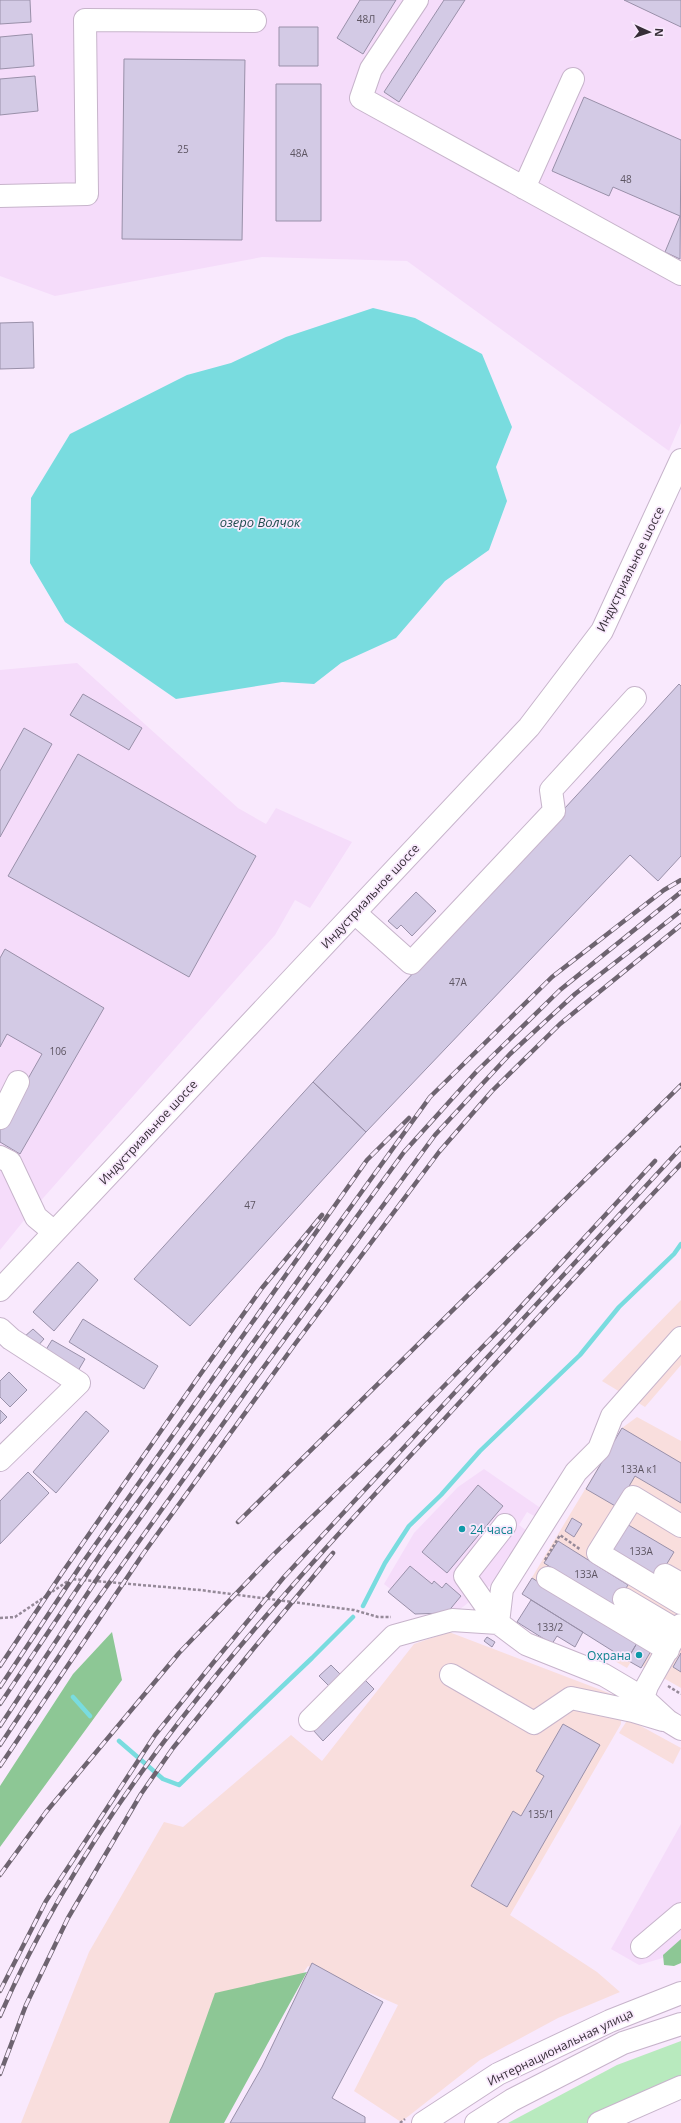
<svg xmlns="http://www.w3.org/2000/svg" width="681" height="2123" font-family="'Open Sans',sans-serif">
<rect width="100%" height="100%" fill="#f9e9fd"/>
<!-- built -->
<path fill="#f5dcfa" d="M 0,0 L 681,0 L 681,423 L 669,451 L 407,261 L 262,257 L 55,296 L 0,276 Z
M 77,663 L 238,808 L 266,824 L 276,808 L 352,842 L 310,908 L 295,900 L 275,935 L 30,1213 L 0,1250 L 0,670 Z
M 484,1469 L 542,1509 L 536,1517 L 527,1512 L 519,1525 L 527,1531 L 491,1585 L 455,1613 L 437,1594 L 421,1613 L 384,1584 L 414,1533 L 458,1487 Z
M 681,1824 L 681,1944 L 666,1957 L 639,1965 L 611,1949 Z"/>
<!-- industrial -->
<path fill="#f9dedd" d="M 681,1300 L 681,1365 L 645,1407 L 602,1381 Z
M 637,1417 L 681,1441 L 681,1688 L 632,1660 L 627,1668 L 613,1660 L 617,1653 L 522,1594 L 622,1428 Z
M 449,1632 L 622,1698 L 621,1724 L 510,1915 L 597,1972 L 620,1992 L 558,2018 L 480,2060 L 401,2122 L 354,2091 L 398,2005 L 308,1966 L 199,2123 L 21,2123 L 89,1952 L 164,1822 L 183,1827 L 291,1735 L 322,1761 L 414,1644 Z
M 628,1719 L 681,1748 L 673,1764 L 619,1733 Z"/>
<!-- green -->
<path fill="#b8eabe" d="M 681,2041 L 681,2082 L 589,2123 L 508,2123 L 617,2065 Z"/>
<!-- forest -->
<path fill="#8dc795" d="M 112,1632 L 122,1680 L 0,1847 L 0,1786 L 73,1674 Z
M 681,1939 L 681,1963 L 674,1966 L 664,1965 L 663,1955 Z
M 307,1972 L 224,2123 L 169,2123 L 215,1993 Z"/>
<!-- water -->
<path fill="#79dcdf" d="M 373,308 L 415,318 L 482,354 L 512,427 L 496,467 L 507,501 L 489,550 L 445,581 L 396,638 L 341,663 L 314,684 L 282,682 L 176,699 L 65,622 L 30,563 L 31,498 L 70,434 L 187,375 L 231,363 L 286,337 Z"/>
<g fill="none" stroke-linecap="round" stroke-linejoin="round">
<!-- stream -->
<path stroke="#79dcdf" stroke-width="4.5" d="M 363,1606 L 385,1563 L 409,1526 L 441,1495 L 480,1451 L 580,1355 L 619,1307 L 674,1254 L 681,1244
M 73,1697 L 90,1716
M 119,1741 L 163,1779 L 179,1785 L 312,1658 L 353,1617"/>
</g>
<!-- building -->
<path fill="#d3cae5" stroke="#9990a9" d="M 0,0 L 30,0 L 31,22 L 0,24 Z
M 360,0 L 396,0 L 363,54 L 337,38 Z
M 444,0 L 465,0 L 399,102 L 384,92 Z
M 624,0 L 681,0 L 681,27 Z
M 279,27 L 318,27 L 318,66 L 279,66 Z
M 32,34 L 34,66 L 0,69 L 0,37 Z
M 124,59 L 245,60 L 242,240 L 122,239 Z
M 35,76 L 38,111 L 0,115 L 0,79 Z
M 276,84 L 321,84 L 321,221 L 276,221 Z
M 584,97 L 681,140 L 680,259 L 665,252 L 680,216 L 613,187 L 609,196 L 552,171 Z
M 33,322 L 34,368 L 0,369 L 0,323 Z
M 679,684 L 681,686 L 681,856 L 658,881 L 630,855 L 366,1132 L 313,1082 Z
M 83,694 L 142,728 L 129,750 L 70,715 Z
M 24,728 L 52,744 L 0,837 L 0,771 Z
M 78,754 L 256,856 L 189,977 L 8,876 Z
M 416,892 L 436,911 L 412,936 L 401,925 L 397,929 L 388,921 Z
M 5,949 L 104,1008 L 20,1154 L 0,1142 L 0,1128 L 42,1054 L 7,1034 L 0,1047 L 0,958 Z
M 313,1082 L 366,1132 L 190,1326 L 134,1279 Z
M 78,1262 L 98,1280 L 54,1331 L 33,1312 Z
M 83,1319 L 158,1366 L 144,1389 L 69,1342 Z
M 33,1329 L 44,1339 L 36,1348 L 24,1337 Z
M 52,1340 L 85,1359 L 75,1376 L 42,1356 Z
M 9,1372 L 27,1390 L 10,1407 L 0,1397 L 0,1381 Z
M 0,1410 L 7,1417 L 0,1424 Z
M 86,1411 L 109,1431 L 56,1493 L 33,1472 Z
M 622,1428 L 681,1463 L 681,1503 L 635,1476 L 617,1507 L 586,1489 Z
M 28,1472 L 49,1493 L 0,1544 L 0,1501 Z
M 478,1485 L 503,1506 L 447,1573 L 422,1552 Z
M 572,1518 L 582,1524 L 574,1537 L 565,1531 Z
M 625,1523 L 674,1552 L 657,1580 L 609,1550 Z
M 558,1541 L 628,1585 L 614,1607 L 544,1563 Z
M 410,1566 L 432,1584 L 434,1581 L 442,1588 L 446,1583 L 461,1596 L 447,1613 L 415,1614 L 388,1592 Z
M 532,1578 L 637,1643 L 627,1660 L 522,1594 Z
M 531,1600 L 583,1632 L 575,1647 L 557,1636 L 552,1644 L 517,1622 Z
M 487,1637 L 495,1642 L 492,1647 L 484,1641 Z
M 637,1643 L 651,1651 L 641,1668 L 627,1660 Z
M 681,1653 L 681,1672 L 673,1667 Z
M 331,1665 L 343,1677 L 331,1688 L 319,1676 Z
M 363,1678 L 374,1689 L 323,1741 L 313,1730 Z
M 563,1724 L 600,1745 L 507,1907 L 471,1886 L 513,1811 L 521,1816 L 544,1776 L 536,1771 Z
M 312,1963 L 383,2002 L 332,2098 L 365,2117 L 365,2123 L 230,2123 L 262,2067 Z"/>
<g fill="none" stroke-linecap="round" stroke-linejoin="round">
<!-- minor casing -->
<g stroke="#c7b4cb" stroke-width="24">
<path id="minor" d="M 417,0 L 371,69 L 361,98 L 681,274
M 524,188 L 573,79
M 0,196 L 87,194 L 85,20 L 255,21
M 355,913 L 411,963 L 554,811 L 551,790 L 635,698
M 0,1118 L 18,1082
M 0,1157 L 10,1162 L 36,1217 L 54,1232
M 0,1290 L 529,727 L 602,631 L 681,460
M 0,1329 L 11,1339 L 79,1383 L 0,1460
M 681,1526 L 633,1497 L 598,1553 L 681,1603
M 665,1575 L 681,1584
M 548,1578 L 668,1650
M 624,1599 L 678,1631
M 498,1623 L 502,1589 L 576,1472 L 599,1449 L 612,1416 L 681,1338
M 498,1623 L 465,1576 L 505,1525
M 451,1675 L 534,1723 L 571,1698 L 633,1711 L 663,1720
M 643,1698 L 647,1686 L 681,1625
M 310,1720 L 394,1636 L 452,1620 L 498,1623 L 526,1644 L 604,1675 L 643,1698 L 668,1721 L 681,1729
M 642,1947 L 681,1914
M 599,2123 L 681,2087"/>
</g>
<!-- major casing -->
<g stroke="#c7b4cb" stroke-width="24">
<path id="major" d="M 423,2123 L 498,2074 L 610,2021 L 681,1993
M 476,2123 L 512,2100 L 623,2043 L 681,2024"/>
</g>
<!-- path -->
<path stroke="#958998" stroke-width="2.5" stroke-dasharray="3 2" stroke-linecap="butt" d="M 545,1560 L 560,1535 L 581,1550
M 0,1618 L 15,1617 L 71,1579 L 200,1590 L 354,1610 L 378,1617 L 391,1617
M 668,1686 L 681,1694
M 400,2123 L 405,2119"/>
<!-- minor -->
<use href="#minor" stroke="#fff" stroke-width="22"/>
<!-- major -->
<use href="#major" stroke="#fff" stroke-width="22"/>
<!-- rail casing -->
<g stroke="#6e6470" stroke-width="4.5">
<path id="rail" d="M 238,1522 L 681,1085
M 0,1666 L 62,1573 L 197,1379 L 262,1288 L 322,1215
M 0,1687 L 81,1565 L 367,1160 L 409,1118
M 0,1704 L 102,1552 L 430,1097 L 552,977 L 664,890 L 681,880
M 0,1726 L 101,1573 L 277,1326 L 404,1152 L 477,1071 L 560,990 L 681,892
M 0,1745 L 87,1614 L 255,1379 L 435,1135 L 510,1054 L 575,994 L 681,911
M 0,1766 L 143,1554 L 295,1344 L 439,1152 L 492,1091 L 560,1024 L 681,925
M 0,1875 L 46,1812 L 179,1653 L 272,1556 L 388,1443 L 504,1325 L 655,1161
M 0,1991 L 46,1901 L 155,1735 L 213,1663 L 284,1577 L 681,1148
M 0,2016 C 93,1801 254,1625 411,1455 C 501,1358 590,1260 681,1164
M 0,2074 L 26,2005 L 68,1918 L 141,1794 L 173,1748 L 254,1648 L 333,1553"/>
</g>
<!-- rail -->
<use href="#rail" stroke="#f9e9fd" stroke-width="3" stroke-dasharray="9" stroke-linecap="butt"/>
</g>
<!-- markers -->
<g fill="#0f9aa8" stroke="#f9e9fd" stroke-width="1.5">
<circle cx="462" cy="1529" r="4"/>
<circle cx="639" cy="1655" r="4"/>
</g>
<g text-anchor="middle" dominant-baseline="central" stroke-width="3.5" stroke-linejoin="round" paint-order="stroke">
<!-- number labels -->
<g font-size="10" fill="#5d5562">
<text x="366" y="19">48Л</text>
<text x="183" y="149">25</text>
<text x="299" y="153">48А</text>
<text x="626" y="179">48</text>
<text x="458" y="982">47А</text>
<text x="58" y="1051">106</text>
<text x="250" y="1205">47</text>
<text x="639" y="1469">133А к1</text>
<text x="641" y="1551">133А</text>
<text x="586" y="1574">133А</text>
<text x="550" y="1627">133/2</text>
<text x="541" y="1814">135/1</text>
</g>
<!-- street labels -->
<g font-size="12" fill="#362e37" stroke="#f9e9fd">
<text transform="translate(630 569) rotate(-64)">Индустриальное шоссе</text>
<text transform="translate(370 896) rotate(-47)">Индустриальное шоссе</text>
<text transform="translate(148 1132) rotate(-47)">Индустриальное шоссе</text>
<text transform="translate(560 2047) rotate(-26)">Интернациональная улица</text>
</g>
<!-- culture labels -->
<g font-size="12" fill="#0d838f" stroke="#f9e9fd" text-anchor="start">
<text x="470" y="1529">24 часа</text>
<text x="631" y="1655" text-anchor="end">Охрана</text>
</g>
<!-- water labels -->
<g font-size="13" font-style="italic" fill="#235051" stroke="#f9e9fd">
<text x="260" y="522">озеро Волчок</text>
</g>
</g>
<!-- north arrow -->
<g transform="translate(649 32) rotate(93)" stroke="#f9e9fd" stroke-width="3" paint-order="stroke">
<path d="M0-3L7 15L0 10L-7 15Z" fill="#362e37"/>
<text y="-6" font-size="11" font-weight="bold" text-anchor="middle" fill="#362e37">N</text>
</g>
</svg>
